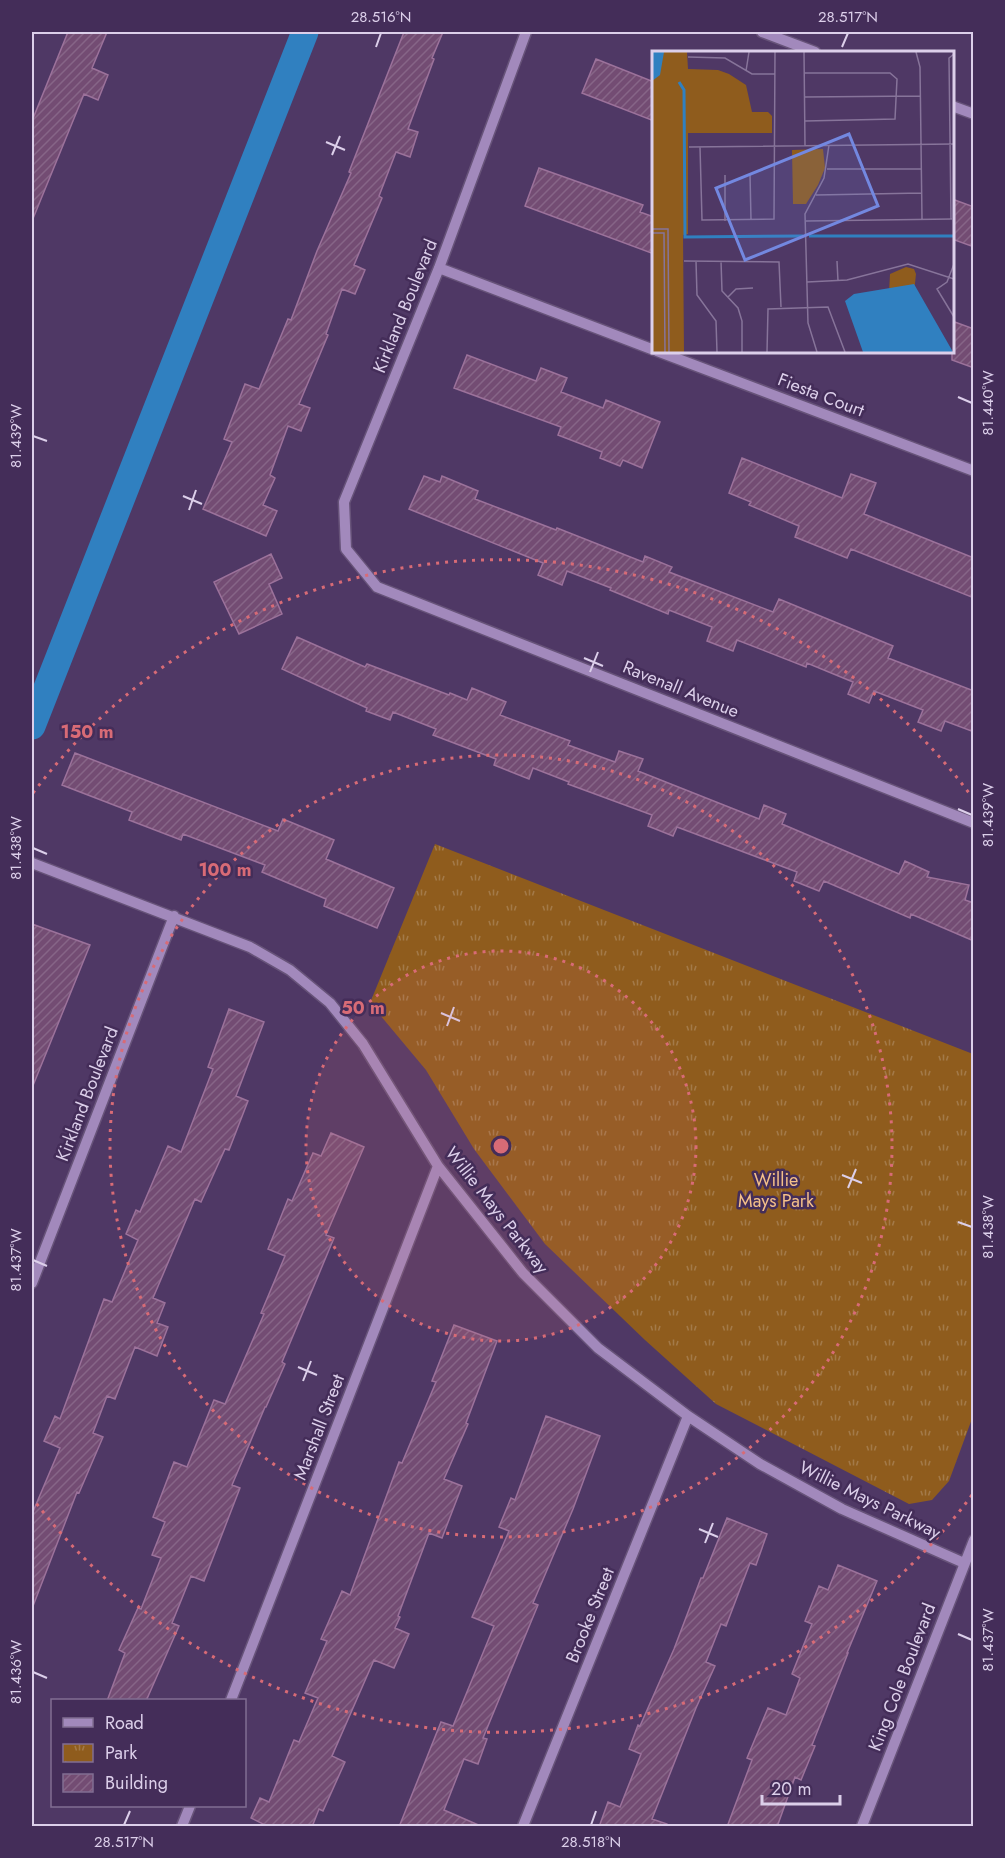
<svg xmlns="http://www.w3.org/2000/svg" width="1005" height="1858" font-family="Jost,sans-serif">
<defs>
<pattern id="park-tufts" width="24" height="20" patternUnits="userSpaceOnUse" patternTransform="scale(1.5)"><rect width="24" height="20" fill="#8f5c1d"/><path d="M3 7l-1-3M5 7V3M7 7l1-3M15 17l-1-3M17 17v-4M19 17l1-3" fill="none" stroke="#a37a49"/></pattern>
<pattern id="building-hatch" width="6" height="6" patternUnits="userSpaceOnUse" patternTransform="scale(1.5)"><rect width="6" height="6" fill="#734c73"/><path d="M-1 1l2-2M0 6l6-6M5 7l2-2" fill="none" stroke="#866587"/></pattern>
</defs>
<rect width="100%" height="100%" fill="#4f3865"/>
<!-- park -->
<path fill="url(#park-tufts)" d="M 435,844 L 973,1054 L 973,1416 L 949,1481 L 932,1500 L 909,1504 L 716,1404 L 645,1340 L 545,1244 L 474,1149 L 426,1070 L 370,1003 Z"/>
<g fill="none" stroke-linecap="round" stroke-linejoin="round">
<!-- canal -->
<path stroke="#3080c0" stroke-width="27" d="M 32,726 L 305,32"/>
</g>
<!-- building -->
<path fill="url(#building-hatch)" stroke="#9c729b" stroke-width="1.5" d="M 68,32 L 107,32 L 92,68 L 108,75 L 98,100 L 84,94 L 32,221 L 32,121 Z
M 404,32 L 443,32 L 432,58 L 434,59 L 408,129 L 418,132 L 410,157 L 396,152 L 379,196 L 382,198 L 354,265 L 365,270 L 355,294 L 342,289 L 326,334 L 328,335 L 299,404 L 310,408 L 301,431 L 288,426 L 270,475 L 275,478 L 263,505 L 277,511 L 266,536 L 203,509 L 232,442 L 224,439 L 245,384 L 259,389 L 288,319 L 291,320 L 317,251 L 351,173 L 349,172 Z
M 596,59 L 654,82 L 654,121 L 582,93 Z
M 539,168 L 643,205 L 640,212 L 654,217 L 654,254 L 525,206 Z
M 952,199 L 974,207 L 974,247 L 952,239 Z
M 952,321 L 974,329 L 974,368 L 952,360 Z
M 467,355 L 536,381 L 541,368 L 567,378 L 561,392 L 603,408 L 606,400 L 660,422 L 642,468 L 623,460 L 620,466 L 600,458 L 602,452 L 558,435 L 561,427 L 454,388 Z
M 742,458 L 842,498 L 851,474 L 876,483 L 864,514 L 974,558 L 974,598 L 851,549 L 847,558 L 795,537 L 799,526 L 749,505 L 751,502 L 729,493 Z
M 424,476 L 440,482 L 442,476 L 478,491 L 475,499 L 556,530 L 557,528 L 643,562 L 645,556 L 672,567 L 669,572 L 773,612 L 779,599 L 893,646 L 888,658 L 974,691 L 974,732 L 945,721 L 941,731 L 918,722 L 923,710 L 874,691 L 869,703 L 848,694 L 853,682 L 807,663 L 806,667 L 737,640 L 733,651 L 707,641 L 712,627 L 669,610 L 668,614 L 610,590 L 611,588 L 567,571 L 562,585 L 538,575 L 543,563 L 409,509 Z
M 271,554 L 282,578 L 269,584 L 282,614 L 239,634 L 214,582 Z
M 297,637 L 365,667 L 367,664 L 449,695 L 450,693 L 467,700 L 472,688 L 506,702 L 500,715 L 570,741 L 568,745 L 615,762 L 619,751 L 643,759 L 638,771 L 759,819 L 764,805 L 786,814 L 782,824 L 899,874 L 905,861 L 929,872 L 927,877 L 969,885 L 965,900 L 974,903 L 974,941 L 911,914 L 910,918 L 824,881 L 819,891 L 794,881 L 797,872 L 677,827 L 673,836 L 648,826 L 652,815 L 568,784 L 569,782 L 533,768 L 529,779 L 494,765 L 496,759 L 433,735 L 436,729 L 393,712 L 390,720 L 366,711 L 367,708 L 282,669 Z
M 75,753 L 278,831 L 283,819 L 334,840 L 326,859 L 394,888 L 377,928 L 324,906 L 326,899 L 262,872 L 265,865 L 183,834 L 181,840 L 129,820 L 132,812 L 62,785 Z
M 32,924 L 90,945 L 32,1088 Z
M 229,1009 L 264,1022 L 236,1096 L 248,1101 L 229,1150 L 225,1149 L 201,1202 L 195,1199 L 153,1298 L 165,1303 L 157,1323 L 168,1327 L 157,1356 L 135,1347 L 115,1399 L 107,1396 L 93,1433 L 103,1437 L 79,1493 L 77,1492 L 33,1606 L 32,1606 L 32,1514 L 60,1448 L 44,1441 L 55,1416 L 60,1419 L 104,1299 L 112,1302 L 138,1240 L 126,1234 L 136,1210 L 140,1212 L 168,1146 L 181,1152 L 213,1069 L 208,1067 Z
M 331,1133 L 364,1147 L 326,1235 L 334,1238 L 282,1362 L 285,1364 L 266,1407 L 265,1407 L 232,1485 L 240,1488 L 204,1581 L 191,1576 L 172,1623 L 179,1626 L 146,1701 L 107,1701 L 125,1653 L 119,1650 L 138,1608 L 141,1609 L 161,1558 L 152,1555 L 165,1522 L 153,1517 L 174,1462 L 187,1467 L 214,1400 L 225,1404 L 264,1314 L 261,1313 L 285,1256 L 268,1249 L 288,1199 L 292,1201 L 313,1153 L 321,1156 Z
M 454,1325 L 497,1341 L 466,1423 L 468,1424 L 444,1479 L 462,1486 L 442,1538 L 429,1533 L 398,1616 L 400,1617 L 395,1628 L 409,1634 L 394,1668 L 374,1660 L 332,1756 L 345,1762 L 323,1811 L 319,1809 L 312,1827 L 269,1827 L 251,1818 L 260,1798 L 269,1802 L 294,1740 L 299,1742 L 318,1698 L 305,1693 L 327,1641 L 321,1639 L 342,1591 L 350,1595 L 399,1462 L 402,1463 L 436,1382 L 432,1381 Z
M 546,1416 L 600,1436 L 573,1509 L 533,1603 L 538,1605 L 483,1738 L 487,1739 L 478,1764 L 464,1759 L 444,1810 L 483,1827 L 399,1827 L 441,1722 L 453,1726 L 494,1626 L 472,1617 L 509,1531 L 499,1527 L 511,1498 L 515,1500 Z
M 727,1518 L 767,1534 L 756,1565 L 750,1563 L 726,1626 L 721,1624 L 706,1662 L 715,1666 L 696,1708 L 652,1819 L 667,1824 L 667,1827 L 599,1827 L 608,1802 L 620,1807 L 641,1754 L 629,1749 L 638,1725 L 640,1726 L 674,1649 L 701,1578 L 703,1578 Z
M 838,1565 L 877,1581 L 847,1653 L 848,1653 L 812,1745 L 815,1746 L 801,1780 L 795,1777 L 777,1827 L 727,1827 L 752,1760 L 747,1758 L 768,1708 L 786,1715 L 800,1678 L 792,1674 L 812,1624 L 805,1621 L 819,1586 L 828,1590 Z"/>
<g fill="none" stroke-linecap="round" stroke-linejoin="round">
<!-- minor casing -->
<g stroke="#675379" stroke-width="13">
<path id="minor" d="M 526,32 L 439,268 L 344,502 L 346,549 L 377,587 L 974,823
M 762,32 L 815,52
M 952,106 L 974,114
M 439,268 L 654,350
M 657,351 L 974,471
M 32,863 L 250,947 L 290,970 L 330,1003 L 363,1044 L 438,1166 L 523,1273 L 598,1348 L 688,1416 L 760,1464 L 842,1509 L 964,1563
M 32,1283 L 174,916
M 231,1700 L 438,1166
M 182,1826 L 190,1806
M 523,1826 L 688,1416
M 862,1826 L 974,1540"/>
</g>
<!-- minor -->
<use href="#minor" stroke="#a289bc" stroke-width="10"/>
</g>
<!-- ticks -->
<path fill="none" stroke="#dccfea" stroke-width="2" d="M 376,47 L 381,33M 842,47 L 848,33M 326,142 L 345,150M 332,155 L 340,136M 958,397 L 972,403M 33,436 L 47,441M 183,496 L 202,504M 189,510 L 196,490M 584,658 L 603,666M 590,672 L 598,652M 958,809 L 972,815M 33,848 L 47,854M 441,1013 L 460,1021M 447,1026 L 454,1007M 842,1175 L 862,1183M 848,1188 L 856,1169M 958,1222 L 972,1227M 33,1260 L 47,1266M 298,1367 L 317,1375M 303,1381 L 311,1361M 699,1529 L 718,1537M 705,1543 L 713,1523M 958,1634 L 972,1640M 33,1672 L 47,1678M 124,1825 L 130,1811M 591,1825 L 596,1811"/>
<!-- distance rings -->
<circle cx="501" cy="1146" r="195" fill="#d86b76" fill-opacity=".12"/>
<g fill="none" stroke="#d86b76" stroke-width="3" stroke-dasharray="3 6">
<circle cx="501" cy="1146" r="195"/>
<circle cx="501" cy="1146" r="391"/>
<path d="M972 1495A586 586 0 0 1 33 1499M33 793A586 586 0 0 1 972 797"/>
</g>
<g text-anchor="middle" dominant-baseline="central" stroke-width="5" stroke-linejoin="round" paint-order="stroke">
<!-- street labels -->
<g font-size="18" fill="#dccfea" stroke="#442d59">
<text transform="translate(405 306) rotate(-68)">Kirkland Boulevard</text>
<text transform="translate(821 395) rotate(21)">Fiesta Court</text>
<text transform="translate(681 689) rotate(22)">Ravenall Avenue</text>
<text transform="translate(87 1094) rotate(-69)">Kirkland Boulevard</text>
<text transform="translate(497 1210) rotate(52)">Willie Mays Parkway</text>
<text transform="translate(319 1427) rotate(-69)">Marshall Street</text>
<text transform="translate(870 1500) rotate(26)">Willie Mays Parkway</text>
<text transform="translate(590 1615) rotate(-68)">Brooke Street</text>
<text transform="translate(902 1677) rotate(-69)">King Cole Boulevard</text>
</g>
<!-- park labels -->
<g font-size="18" fill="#f4c089" stroke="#442d59">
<text x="776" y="1180">Willie<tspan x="776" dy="21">Mays Park</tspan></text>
</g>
</g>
<!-- overview -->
<g transform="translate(652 51)">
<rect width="302" height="302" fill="#4f3865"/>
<path d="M 0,1 L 35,1 L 36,18 L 66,19 L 77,23 L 94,34 L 100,61 L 116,61 L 120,65 L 120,82 L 36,82 L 36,183 L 31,184 L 32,301 L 0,301 ZM 171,98 L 173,117 L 166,134 L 154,153 L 141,153 L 140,99 ZM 254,216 L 262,218 L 264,223 L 262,242 L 237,242 L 238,223 Z" fill="#8f5c1d"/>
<path d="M 0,1 L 12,1 L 8,24 L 0,30 ZM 262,233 L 301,301 L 211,301 L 193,250 L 202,243 Z" fill="#3080c0"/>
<path fill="none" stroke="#3080c0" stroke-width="3" d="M 27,31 L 32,39 L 33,186 L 151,185M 157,185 L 302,185"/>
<path fill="none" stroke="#87749a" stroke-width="1.5" d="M 152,1 L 153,95M 264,1 L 268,16 L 270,168M 36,6 L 73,7 L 100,23 L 123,23M 94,20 L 97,1M 152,22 L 238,22 L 245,28 L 243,68 L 153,70M 152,46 L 269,45M 37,96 L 302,93M 48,96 L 50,169 L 122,168 L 123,1M 175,118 L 269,118M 98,123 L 99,169M 73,124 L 73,170M 164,144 L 270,142M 299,168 L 297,7 L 302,3M 154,170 L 300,168M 0,178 L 16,178 L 17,301M 0,182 L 12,182 L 13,301M 32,210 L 127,211 L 129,256M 44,210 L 45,244 L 64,270 L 65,301M 69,210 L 70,240 L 86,257 L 90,270 L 90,301M 185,210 L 186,230M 302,213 L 295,231 L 285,238 L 302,266M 155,231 L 195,229 L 256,213 L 302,228M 76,246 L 84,238 L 101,237M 115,301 L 116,258 L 176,256 L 193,301M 165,301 L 156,272 L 153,163 L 172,127 L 177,94"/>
<path fill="#7388e0" fill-opacity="0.15" stroke="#7388e0" stroke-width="3" d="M 197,83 L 226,155 L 93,209 L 64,137 Z"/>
<rect width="302" height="302" fill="none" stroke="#dccfea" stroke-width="3"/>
</g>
<circle cx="501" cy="1146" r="9" fill="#d86b76" stroke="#442d59" stroke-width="3"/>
<g font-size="18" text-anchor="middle" font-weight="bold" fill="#d86b76" stroke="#442d59" stroke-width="5" stroke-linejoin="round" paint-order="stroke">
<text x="87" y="738">150 m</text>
<text x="225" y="876">100 m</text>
<text x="363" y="1014">50 m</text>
</g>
<!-- border -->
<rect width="1005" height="1858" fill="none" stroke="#442d59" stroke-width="66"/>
<!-- legend -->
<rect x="51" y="1699" width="195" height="108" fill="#442d59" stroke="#816e93" stroke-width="1.5"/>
<rect x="63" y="1718" width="30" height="9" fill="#a289bc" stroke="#816e93" stroke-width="1.5"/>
<text x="105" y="1729" font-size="18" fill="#dccfea">Road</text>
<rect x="63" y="1744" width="30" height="18" fill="url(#park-tufts)" stroke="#816e93" stroke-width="1.5"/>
<text x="105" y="1759" font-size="18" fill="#dccfea">Park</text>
<rect x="63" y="1774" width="30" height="18" fill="url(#building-hatch)" stroke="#816e93" stroke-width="1.5"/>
<text x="105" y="1789" font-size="18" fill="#dccfea">Building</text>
<!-- scale -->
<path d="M762 1795v9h78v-9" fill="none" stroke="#dccfea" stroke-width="3"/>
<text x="771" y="1795" font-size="18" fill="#dccfea" stroke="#442d59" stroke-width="4.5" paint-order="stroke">20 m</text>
<rect x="33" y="33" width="939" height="1792" fill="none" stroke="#dccfea" stroke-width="2"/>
<g font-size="15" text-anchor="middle" fill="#dccfea">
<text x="381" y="22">28.516°N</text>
<text x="848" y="22">28.517°N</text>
<text transform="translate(988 403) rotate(-90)" y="5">81.440°W</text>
<text transform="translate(16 436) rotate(-90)" y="5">81.439°W</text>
<text transform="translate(988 815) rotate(-90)" y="5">81.439°W</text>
<text transform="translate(16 848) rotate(-90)" y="5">81.438°W</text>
<text transform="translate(988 1227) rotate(-90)" y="5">81.438°W</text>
<text transform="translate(16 1260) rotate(-90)" y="5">81.437°W</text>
<text transform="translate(988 1640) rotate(-90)" y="5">81.437°W</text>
<text transform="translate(16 1672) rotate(-90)" y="5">81.436°W</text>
<text x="124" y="1847">28.517°N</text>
<text x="591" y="1847">28.518°N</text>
</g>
</svg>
